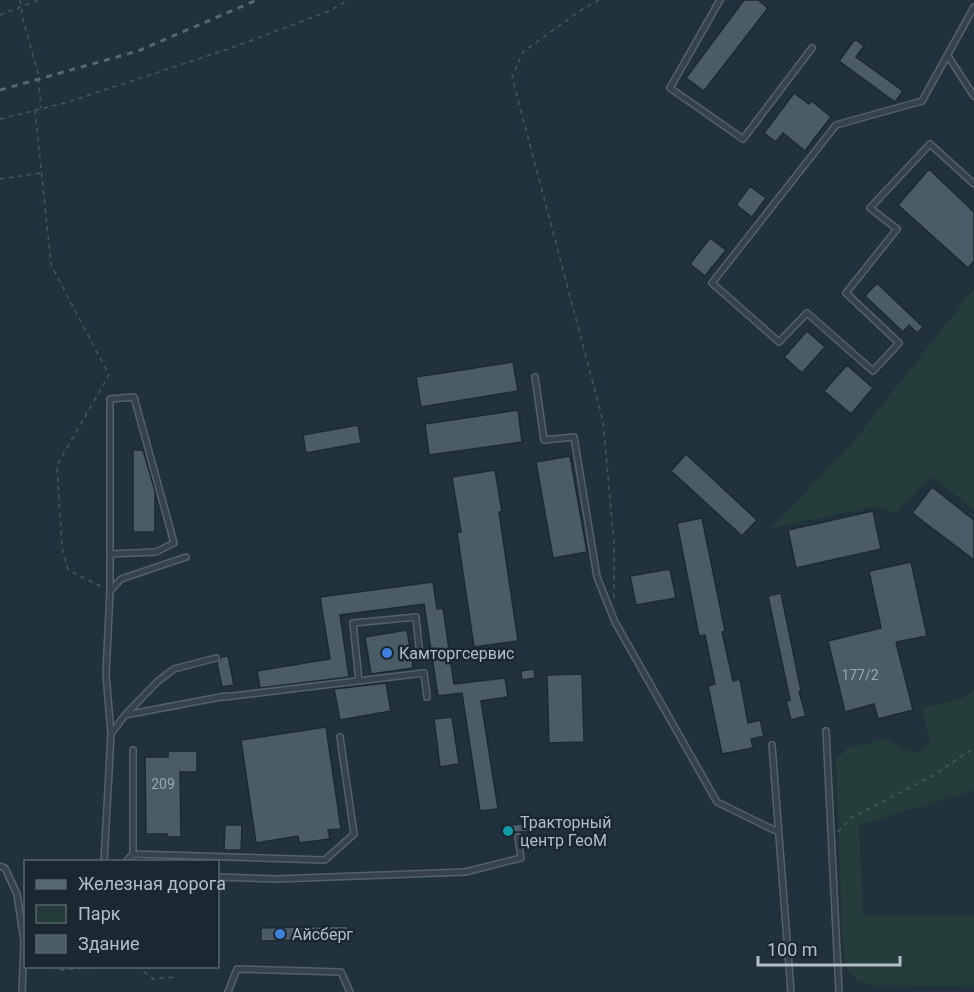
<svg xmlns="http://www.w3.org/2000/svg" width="974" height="992" font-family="Roboto,sans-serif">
<rect width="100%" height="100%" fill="#22323c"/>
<!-- green -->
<path fill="#243d3b" d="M 974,289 L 974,509 L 931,476 L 895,513 L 877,506 L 771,528 L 849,447 Z
M 974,689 L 974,790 L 859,825 L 863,916 L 974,916 L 974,986 L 869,985 L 856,980 L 845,965 L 842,934 L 836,759 L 848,748 L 885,739 L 903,748 L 918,753 L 930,743 L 922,708 L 965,698 Z"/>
<!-- building -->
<path fill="#4b5c67" stroke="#1d2a33" stroke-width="1.5" d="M 744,0 L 758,0 L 768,8 L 704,91 L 686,78 Z
M 855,39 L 864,46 L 856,57 L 903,91 L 895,102 L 839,61 Z
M 794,93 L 809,104 L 812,101 L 831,117 L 805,151 L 783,133 L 776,142 L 764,133 Z
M 929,169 L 974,212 L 974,261 L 968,268 L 898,205 Z
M 750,186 L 766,198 L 752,217 L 736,205 Z
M 710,238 L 726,250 L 705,276 L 690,264 Z
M 877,283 L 923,327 L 917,333 L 909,325 L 903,332 L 865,296 Z
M 807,331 L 825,347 L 802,373 L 784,357 Z
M 513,362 L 518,391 L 421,407 L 416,377 Z
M 847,365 L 873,388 L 851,414 L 824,391 Z
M 518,410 L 522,442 L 429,455 L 425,424 Z
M 358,425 L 361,443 L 306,453 L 303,435 Z
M 133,450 L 143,450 L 155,491 L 155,532 L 133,532 Z
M 686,454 L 757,520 L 742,536 L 671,471 Z
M 570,456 L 587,552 L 553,558 L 536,462 Z
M 495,470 L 502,512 L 499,512 L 518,641 L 474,647 L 457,532 L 461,532 L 452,477 Z
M 932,487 L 974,520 L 974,560 L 912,513 Z
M 873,511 L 881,549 L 796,568 L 788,530 Z
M 702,518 L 725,631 L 722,632 L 733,681 L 740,679 L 748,723 L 760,720 L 764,736 L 751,739 L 753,748 L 722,754 L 708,686 L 715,684 L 705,635 L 699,636 L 677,523 Z
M 911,562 L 927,636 L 896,642 L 913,710 L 878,719 L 874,704 L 845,712 L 828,641 L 881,628 L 869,571 Z
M 670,569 L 676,598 L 636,605 L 630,576 Z
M 433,582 L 437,609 L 443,608 L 454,684 L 505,678 L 508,697 L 481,701 L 498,809 L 480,811 L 462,693 L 438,696 L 424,604 L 340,615 L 349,677 L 260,688 L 257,671 L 330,659 L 320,597 Z
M 781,593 L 801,691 L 799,692 L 806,716 L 791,720 L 786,701 L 790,700 L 768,596 Z
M 407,630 L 413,668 L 371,674 L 365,637 Z
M 228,656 L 234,685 L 222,687 L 217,663 L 221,657 Z
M 534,669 L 535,678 L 522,680 L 521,671 Z
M 582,674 L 584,742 L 549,743 L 547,675 Z
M 386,683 L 391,711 L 340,720 L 334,689 Z
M 452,717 L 459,764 L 440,767 L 434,719 Z
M 326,727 L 341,829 L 328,830 L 330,839 L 299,843 L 298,836 L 256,843 L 241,740 Z
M 168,751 L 197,751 L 197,772 L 180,772 L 181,837 L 168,837 L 167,834 L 146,834 L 145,757 L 168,757 Z
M 531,823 L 532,832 L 514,832 L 513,836 L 503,838 L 501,826 Z
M 225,825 L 242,825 L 241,850 L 224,850 Z
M 348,926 L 348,939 L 261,941 L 261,928 Z"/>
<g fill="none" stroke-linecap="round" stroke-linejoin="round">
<!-- service casing -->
<g stroke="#54616a" stroke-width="8">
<path id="service" d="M 720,0 L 670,88 L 743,139 L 812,48
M 974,7 L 922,101 L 836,125 L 712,283 L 779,342 L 807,313 L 873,371 L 899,343 L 846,293 L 897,229 L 870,208 L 930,144 L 974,184
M 948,56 L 974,96
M 535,377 L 544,440 L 574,437 L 597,577 L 615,622 L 717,802 L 778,832
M 110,591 L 110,399 L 134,397 L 174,543 L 156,552 L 110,554
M 359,681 L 353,623 L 416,617 L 420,657
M 224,697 L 424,673 L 427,697
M 126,714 L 158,681 L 174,669 L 216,658
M 826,731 L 839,992
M 111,734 L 106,674 L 110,591 L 121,579 L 186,557
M 772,745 L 791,992
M 133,854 L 325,860 L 354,834 L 340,737
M 104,862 L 111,734 L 125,715 L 226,696
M 126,862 L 133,854 L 133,750
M 0,866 L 5,868 L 17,894 L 24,941 L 22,992
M 218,877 L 276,879 L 465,872 L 521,858 L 518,837
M 228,992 L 237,969 L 341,972 L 350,992"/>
</g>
<!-- path -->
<path stroke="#425958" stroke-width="1.5" stroke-dasharray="4.5 4.5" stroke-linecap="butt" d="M 20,0 L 23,20 L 38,73 L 41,108
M 599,0 L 581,10 L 523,52 L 512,77 L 603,421 L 614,543 L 614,599
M 0,15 L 39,0
M 35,110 L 51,265 L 109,375 L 57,465 L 62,548 L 68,570 L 102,587
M 0,119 L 65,103 L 231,48 L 327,12 L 349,0
M 0,179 L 42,173
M 838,832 L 851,818 L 934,775 L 974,748
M 52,966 L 59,970 L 110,966
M 137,966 L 153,979 L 176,977"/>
<!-- service -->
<use href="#service" stroke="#36434c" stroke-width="5"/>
<!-- rail -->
<path stroke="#586873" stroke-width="3" stroke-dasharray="6 6" stroke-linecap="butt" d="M 0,90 L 138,51 L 257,0"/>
</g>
<!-- markers -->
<g fill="#3f7fe0" stroke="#1b2831" stroke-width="2">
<circle cx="387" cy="653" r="6"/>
<circle cx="280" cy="934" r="6"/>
</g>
<circle fill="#0f9aa8" stroke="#1b2831" stroke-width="2" cx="508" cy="831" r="6"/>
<g text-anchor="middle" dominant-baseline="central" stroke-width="5" stroke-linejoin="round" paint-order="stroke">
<!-- number labels -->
<g font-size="14" fill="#98a6b0">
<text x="860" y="675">177/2</text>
<text x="163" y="784">209</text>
</g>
<!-- poi labels -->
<g font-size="16" fill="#b2bec8" stroke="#1b2831" text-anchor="start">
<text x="399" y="653">Камторгсервис</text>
<text x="520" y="822">Тракторный<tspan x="520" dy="18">центр ГеоМ</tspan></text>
<text x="292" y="934">Айсберг</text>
</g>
</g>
<!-- legend -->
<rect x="24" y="860" width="195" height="108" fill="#1b2831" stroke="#57646d" stroke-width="1.5"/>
<rect x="36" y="880" width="30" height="9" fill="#586873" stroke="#57646d" stroke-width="1.5"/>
<text x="78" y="890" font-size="18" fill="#b2bec8">Железная дорога</text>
<rect x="36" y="905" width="30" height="18" fill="#243d3b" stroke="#57646d" stroke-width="1.5"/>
<text x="78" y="920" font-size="18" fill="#b2bec8">Парк</text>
<rect x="36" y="935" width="30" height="18" fill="#4b5c67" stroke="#57646d" stroke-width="1.5"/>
<text x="78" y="950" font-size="18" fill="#b2bec8">Здание</text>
<!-- scale -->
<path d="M758 956v9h142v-9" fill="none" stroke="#b2bec8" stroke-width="3"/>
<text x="767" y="956" font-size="18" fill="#b2bec8" stroke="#1b2831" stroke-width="4.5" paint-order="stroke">100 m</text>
</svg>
